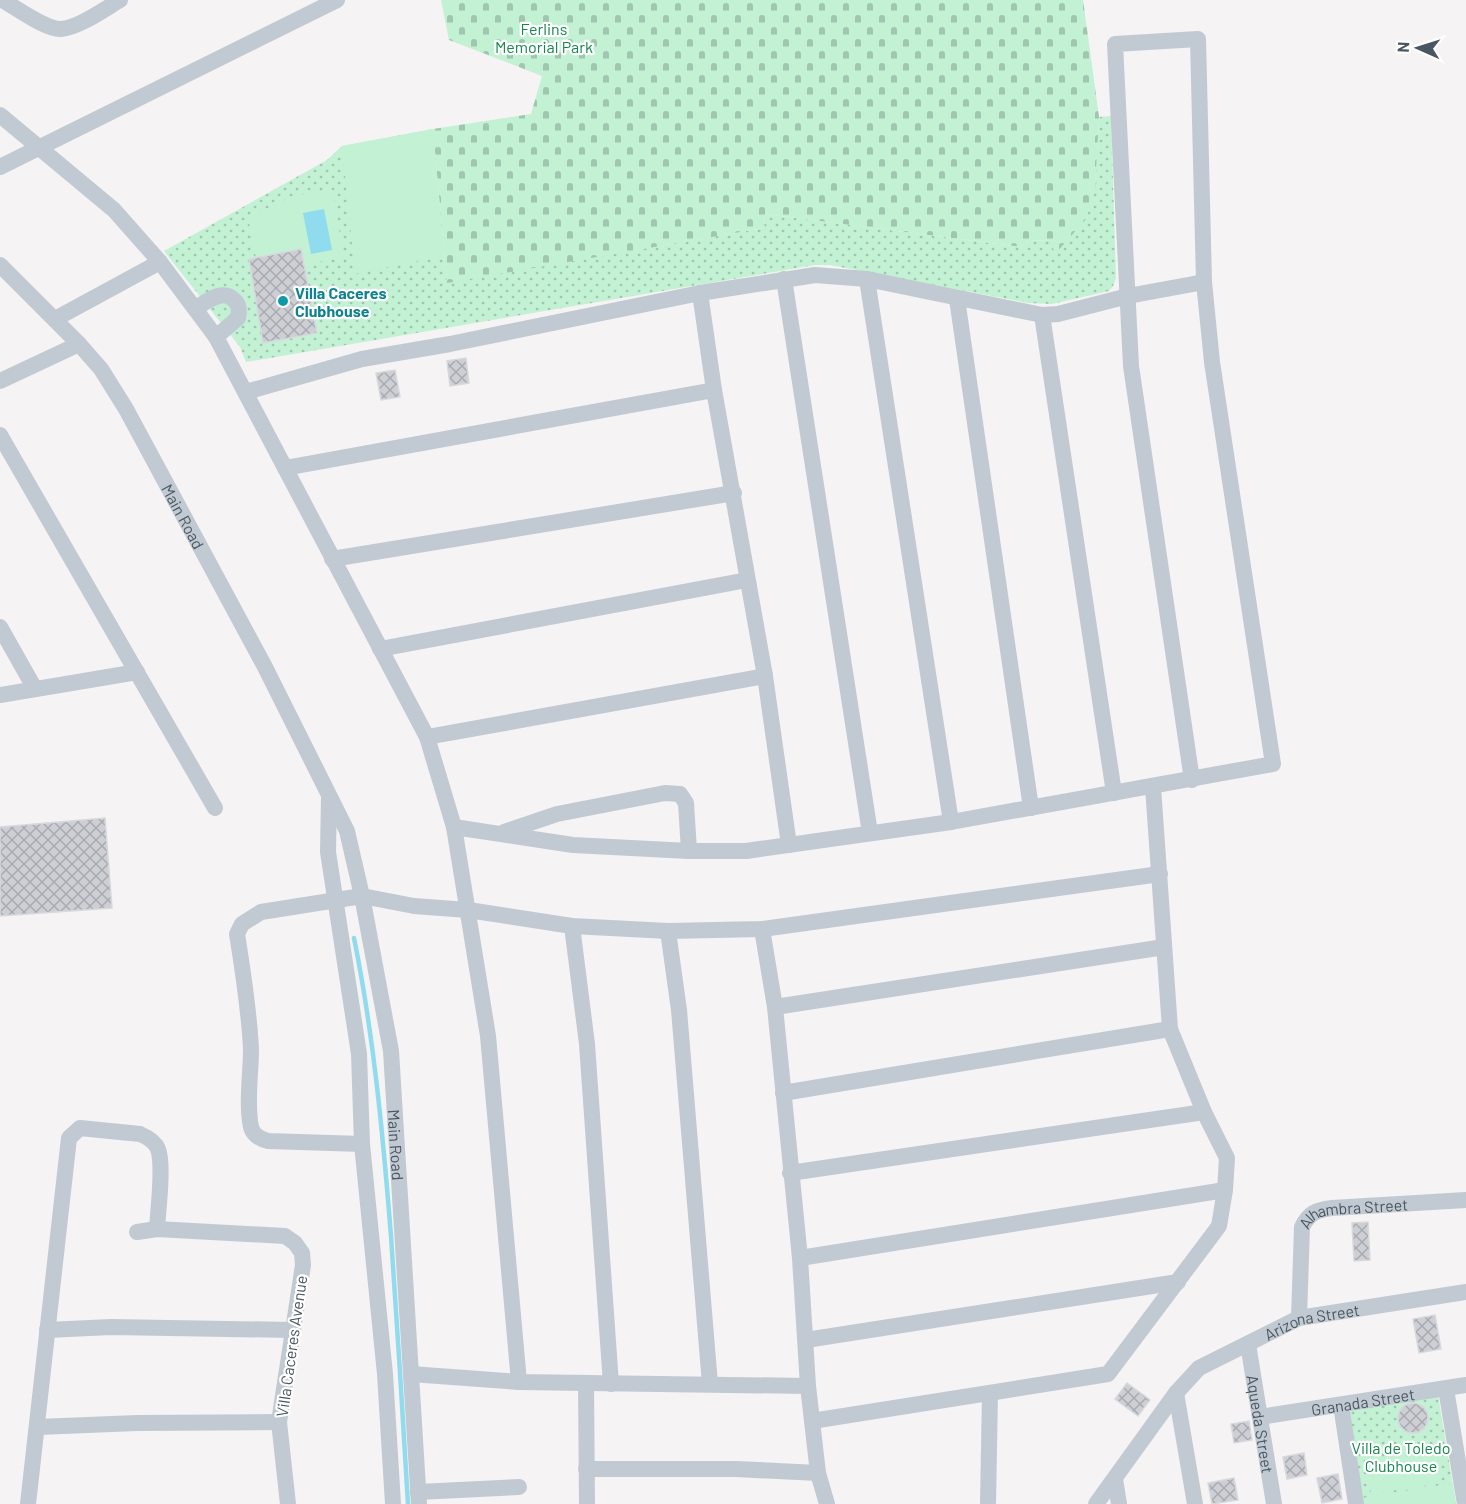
<svg xmlns="http://www.w3.org/2000/svg" width="1466" height="1504" font-family="Barlow,sans-serif">
<defs>
<pattern id="grass-dots" width="8" height="8" patternUnits="userSpaceOnUse" patternTransform="scale(1.5)"><rect width="8" height="8" fill="#c3f1d4"/><path d="M2 2h.1M6 6h.1" fill="none" stroke="#a0c6af" stroke-width="1.8" stroke-linecap="round"/></pattern>
<pattern id="cemetery-stones" width="16" height="16" patternUnits="userSpaceOnUse" patternTransform="scale(1.5)"><rect width="16" height="16" fill="#c3f1d4"/><path d="M2 7V4a2 2 0 0 1 4 0v3zM10 15v-3a2 2 0 0 1 4 0v3z" fill="#a0c6af"/></pattern>
<pattern id="building-cross-hatch" width="8" height="8" patternUnits="userSpaceOnUse" patternTransform="scale(1.5)"><rect width="8" height="8" fill="#cdcfd5"/><path d="M0 0l8 8M0 8l8-8" fill="none" stroke="#a8abb0"/></pattern>
</defs>
<rect width="100%" height="100%" fill="#f5f3f3"/>
<!-- grass -->
<path fill="url(#grass-dots)" d="M 1111,116 L 1116,278 L 1113,286 L 1109,291 L 1052,304 L 1028,303 L 830,265 L 815,265 L 246,362 L 240,347 L 164,251 L 327,160 L 342,146 L 433,129 L 447,282 L 764,228 L 765,214 L 1021,247 L 1028,240 L 1048,241 L 1095,190 L 1099,117 Z
M 1438,1395 L 1456,1504 L 1362,1504 L 1347,1411 Z"/>
<!-- cemetery -->
<path fill="url(#cemetery-stones)" d="M 441,0 L 1083,0 L 1099,117 L 1095,191 L 1086,219 L 1056,253 L 1048,241 L 1028,240 L 1021,247 L 765,214 L 764,228 L 447,283 L 433,129 L 531,114 L 542,76 L 449,40 Z"/>
<!-- garden -->
<path fill="#c3f1d4" d="M 433,129 L 444,256 L 355,274 L 342,146 Z
M 332,189 L 344,257 L 304,265 L 301,249 L 256,258 L 248,218 L 293,196 Z
M 1437,1452 L 1442,1483 L 1371,1494 L 1366,1464 Z
M 1453,1483 L 1456,1504 L 1362,1504 L 1361,1498 Z"/>
<!-- water -->
<path fill="#90dbee" d="M 324,209 L 332,250 L 311,254 L 303,213 Z"/>
<g fill="none" stroke-linecap="round" stroke-linejoin="round">
<!-- stream -->
<path stroke="#90dbee" stroke-width="4.5" d="M 354,938 C 374,1037 383,1136 391,1236 C 397,1325 403,1415 408,1504"/>
</g>
<!-- building -->
<path fill="url(#building-cross-hatch)" stroke="#d7d9de" stroke-width="1.5" d="M 301,249 L 317,333 L 263,343 L 249,259 Z
M 466,358 L 469,383 L 450,386 L 447,361 Z
M 395,370 L 400,397 L 381,400 L 376,373 Z
M 105,818 L 112,908 L 0,916 L 0,827 Z
M 1368,1222 L 1370,1260 L 1354,1261 L 1352,1223 Z
M 1435,1315 L 1441,1349 L 1419,1353 L 1413,1319 Z
M 1127,1383 L 1150,1400 L 1138,1416 L 1115,1399 Z
M1398 1418a15 15 0 1 1 30 0a15 15 0 1 1-30 0Z
M 1249,1421 L 1252,1440 L 1234,1443 L 1231,1424 Z
M 1304,1453 L 1307,1475 L 1287,1479 L 1283,1457 Z
M 1338,1474 L 1342,1499 L 1322,1503 L 1317,1478 Z
M 1234,1478 L 1238,1500 L 1212,1504 L 1208,1483 Z"/>
<g fill="none" stroke-linecap="round" stroke-linejoin="round">
<!-- street -->
<g stroke="#c1cad2" stroke-width="16">
<path d="M 2,0 C 17,8 46,30 61,29 C 78,28 105,9 120,0"/>
<path d="M 0,115 L 114,210 L 160,262 L 216,337 L 427,737 L 454,827 L 488,1036 L 519,1382"/>
<path d="M 0,167 L 337,0"/>
<path id="s1" d="M 0,265 L 79,344 L 101,369 L 126,409 L 265,667 L 347,831 L 362,896 L 391,1051 L 419,1504"/>
<path d="M 784,279 L 870,833"/>
<path d="M 867,279 L 951,822"/>
<path d="M 700,293 L 714,390 L 765,676 L 789,845"/>
<path d="M 957,299 L 1031,808"/>
<path d="M 196,308 C 206,302 223,288 234,300 C 240,305 239,311 238,318 L 216,337"/>
<path d="M 1042,315 L 1114,793"/>
<path d="M 55,319 L 160,262"/>
<path d="M 0,381 L 79,344"/>
<path d="M 246,392 L 362,359 L 450,344 L 700,293 L 815,275 L 867,279 L 1042,315 L 1058,314 L 1128,296 L 1204,282"/>
<path d="M 0,435 L 215,808"/>
<path d="M 285,468 L 714,390"/>
<path d="M 332,559 L 734,493"/>
<path d="M 0,627 L 35,689"/>
<path d="M 380,649 L 747,580"/>
<path d="M 0,695 L 137,672"/>
<path d="M 427,737 L 765,676"/>
<path d="M 329,797 L 328,852 L 359,1054 L 362,1144 L 385,1374 L 393,1504"/>
<path d="M 454,827 L 573,845 L 689,851 L 746,851 L 951,822 L 1273,764 L 1212,362 L 1204,282 L 1198,39 L 1115,44 L 1131,366 L 1192,780"/>
<path d="M 504,832 L 557,814 L 665,793 L 680,794 L 686,803 L 689,851"/>
<path d="M 572,926 L 587,1044 L 611,1384"/>
<path d="M 762,929 L 775,1007 L 800,1258 L 808,1386 L 818,1473 L 827,1504"/>
<path d="M 668,931 L 679,1010 L 710,1384"/>
<path d="M 775,1007 L 1164,947"/>
<path d="M 783,1093 L 1170,1029"/>
<path d="M 362,1144 L 268,1141 C 260,1139 253,1135 251,1127 C 246,1104 251,1073 251,1049 C 249,1011 243,971 237,934 L 242,924 L 261,912 L 362,896 L 414,906 L 468,910 L 572,926 L 668,931 L 762,929 L 1160,874"/>
<path d="M 790,1173 L 1204,1112"/>
<path d="M 137,1232 L 157,1229 L 285,1236 L 295,1243 L 302,1253 L 303,1265 L 279,1422 L 288,1504"/>
<path d="M 800,1258 L 1225,1190"/>
<path id="s2" d="M 1299,1318 L 1302,1227 C 1309,1213 1316,1210 1332,1208 L 1466,1200"/>
<path d="M 47,1330 L 111,1327 L 292,1330"/>
<path d="M 806,1340 L 1178,1282"/>
<path id="s3" d="M 1248,1344 L 1274,1504"/>
<path d="M 411,1374 L 519,1382 L 808,1386"/>
<path d="M 586,1383 L 587,1504"/>
<path d="M 1446,1389 L 1465,1504"/>
<path d="M 1176,1393 L 1195,1504"/>
<path d="M 1341,1405 L 1356,1504"/>
<path id="s4" d="M 1260,1417 L 1466,1385"/>
<path d="M 812,1421 L 1108,1374 L 1219,1226 L 1225,1190 L 1227,1158 L 1204,1112 L 1170,1029 L 1153,787"/>
<path d="M 38,1427 L 137,1423 L 279,1422"/>
<path d="M 586,1469 L 736,1469 L 818,1473"/>
<path d="M 1115,1479 L 1119,1504"/>
<path d="M 418,1492 L 519,1487"/>
<path d="M 28,1504 L 69,1138 L 80,1128 L 140,1134 C 147,1137 155,1141 158,1149 C 164,1165 158,1210 157,1229"/>
<path d="M 988,1504 L 990,1393"/>
<path id="s5" d="M 1096,1504 L 1176,1393 L 1199,1368 L 1299,1318 L 1466,1292"/>
</g>
</g>
<!-- markers -->
<circle fill="#0f9aa8" stroke="#fff" stroke-width="2" cx="283" cy="301" r="6"/>
<g text-anchor="middle" dominant-baseline="central" stroke-width="4.5" stroke-linejoin="round" paint-order="stroke">
<!-- park labels -->
<g font-size="16" fill="#17854e" stroke="#fff">
<text x="544" y="28">Ferlins<tspan x="544" dy="18">Memorial Park</tspan></text>
<text x="1401" y="1447">Villa de Toledo<tspan x="1401" dy="18">Clubhouse</tspan></text>
</g>
<!-- culture labels -->
<g font-size="16" font-weight="bold" fill="#0d838f" stroke="#fff" text-anchor="start">
<text x="295" y="292">Villa Caceres<tspan x="295" dy="18">Clubhouse</tspan></text>
</g>
<!-- street labels -->
<g font-size="16" fill="#4a5661" stroke="#fff">
<text stroke="none"><textPath href="#s1" startOffset="314">Main Road</textPath></text>
<text stroke="none"><textPath href="#s1" startOffset="987">Main Road</textPath></text>
<text stroke="none"><textPath href="#s2" startOffset="148">Alhambra Street</textPath></text>
<text stroke="none"><textPath href="#s5" startOffset="294">Arizona Street</textPath></text>
<text transform="translate(291 1346) rotate(-82)">Villa Caceres Avenue</text>
<text stroke="none"><textPath href="#s4" startOffset="104">Granada Street</textPath></text>
<text stroke="none"><textPath href="#s3" startOffset="81">Aqueda Street</textPath></text>
</g>
</g>
<!-- north arrow -->
<g transform="translate(1418 48) rotate(273)" stroke="#ffffff" stroke-width="4.5" paint-order="stroke">
<path d="M0-4.5L10 22L0 15L-10 22Z" fill="#4a5661"/>
<text y="-9" font-size="16" font-weight="bold" text-anchor="middle" fill="#4a5661">N</text>
</g>
</svg>
